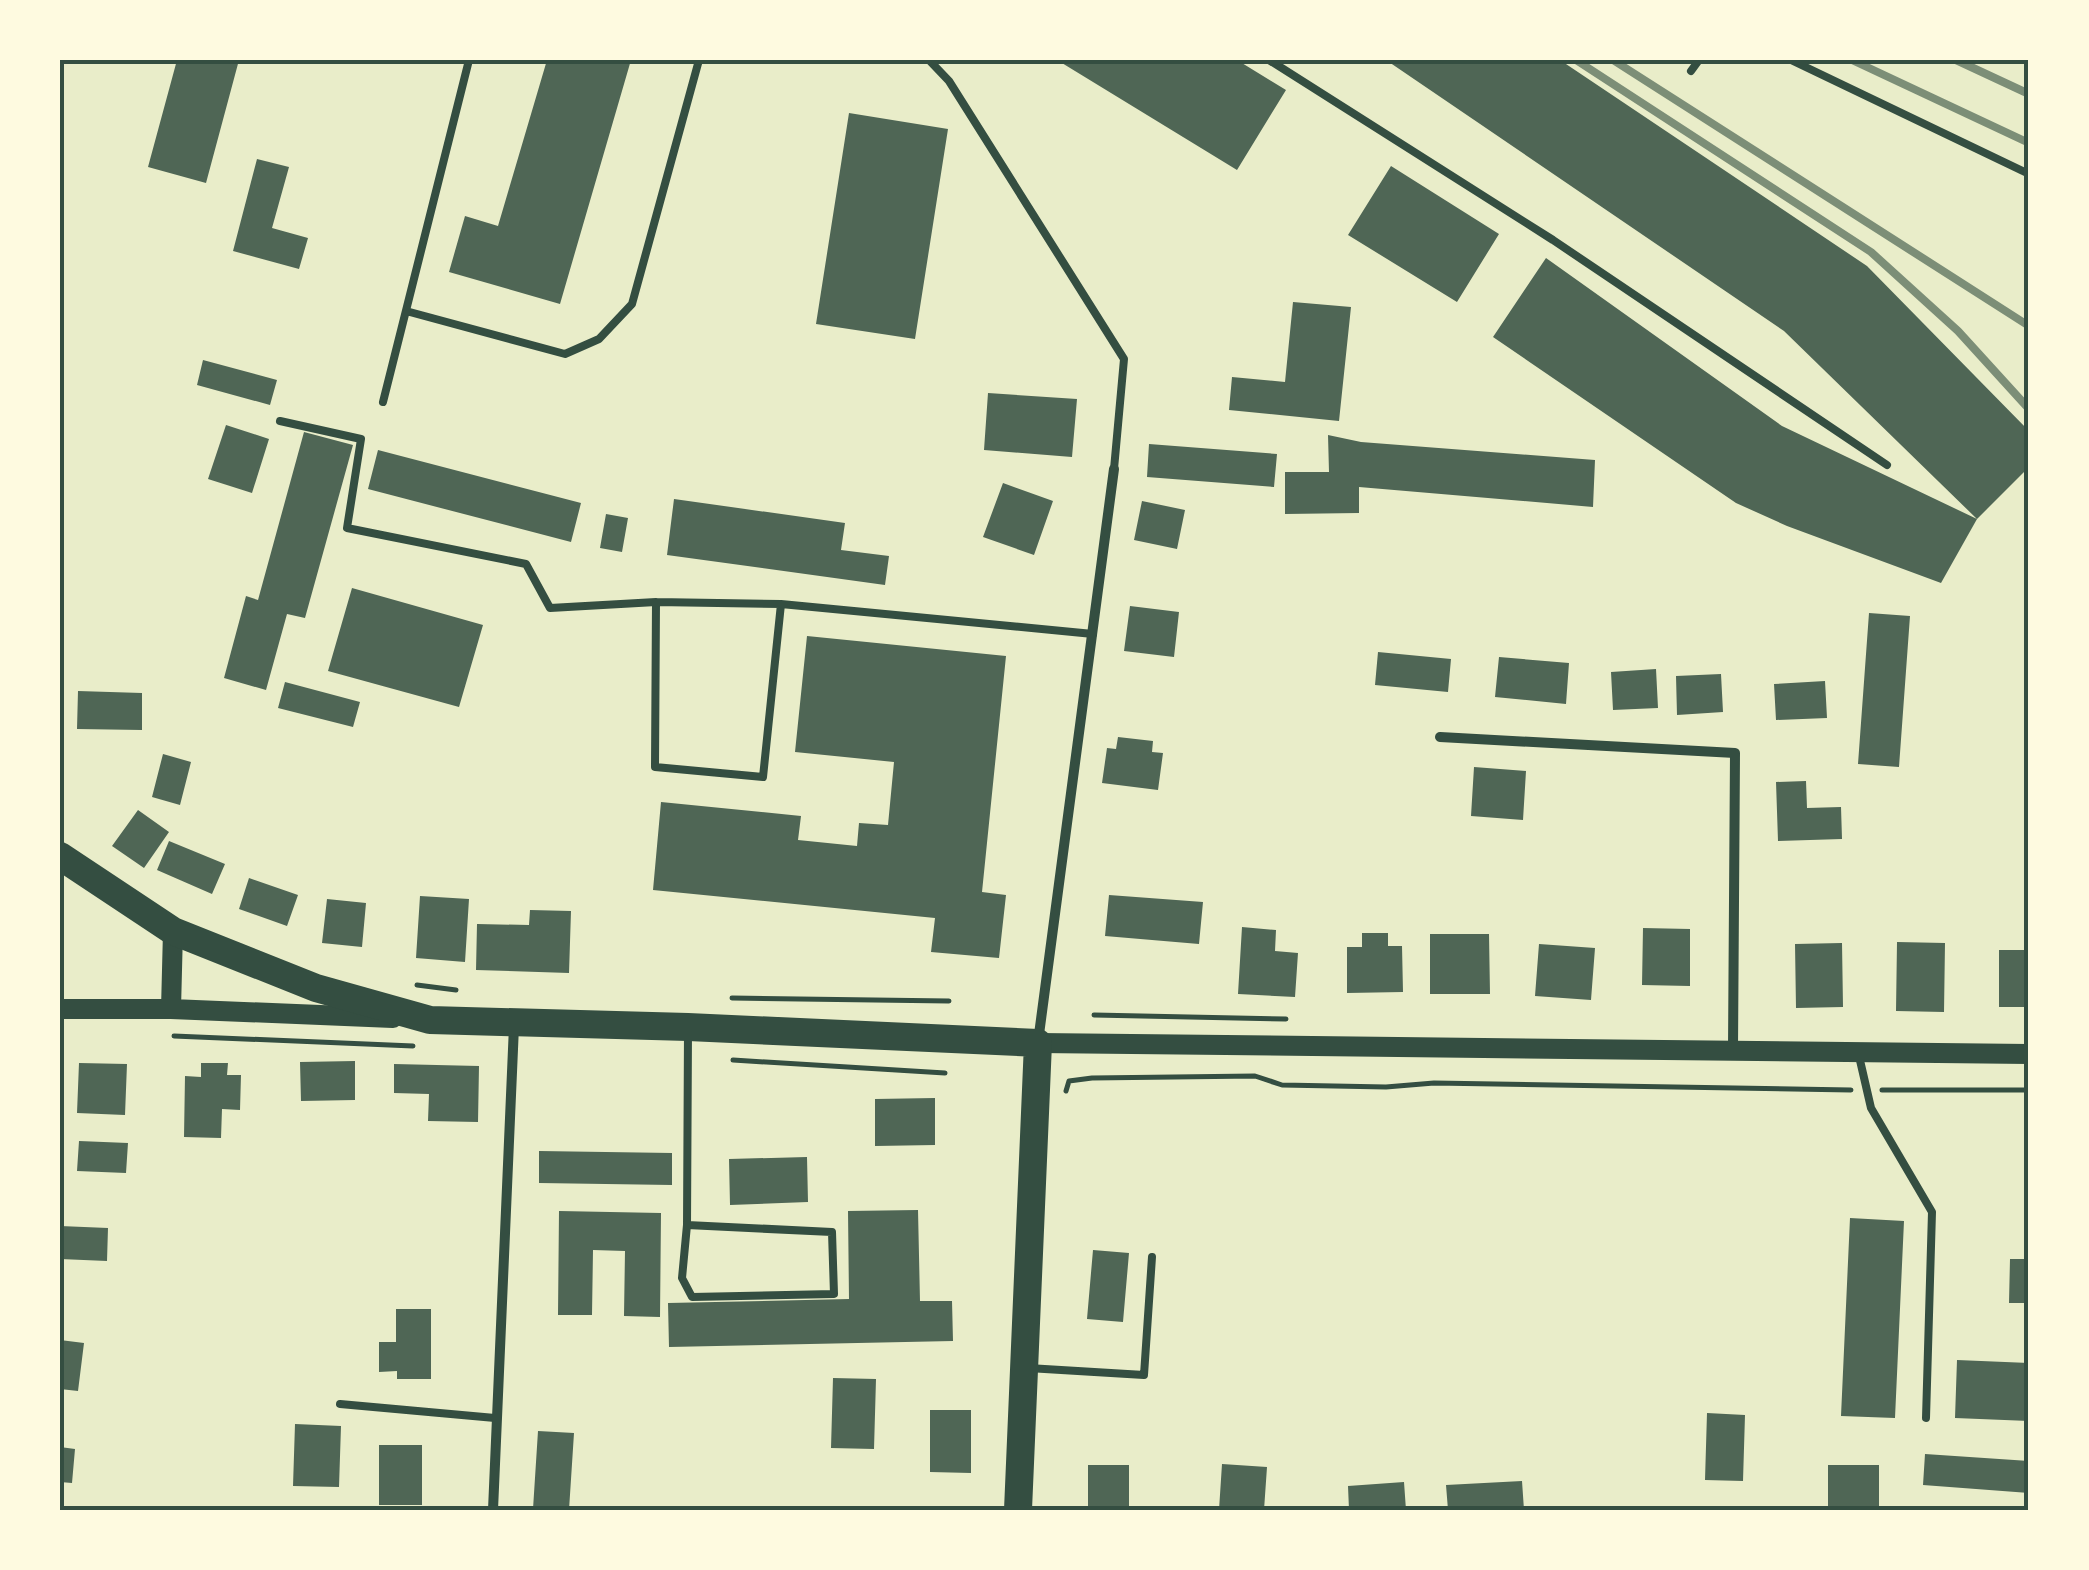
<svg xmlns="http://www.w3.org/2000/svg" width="2089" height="1570" font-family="Lora,serif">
<rect width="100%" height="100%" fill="#e9edc9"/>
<!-- building -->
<path fill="#4f6655" d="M 177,60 L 239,60 L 206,183 L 148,167 Z
M 547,60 L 631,60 L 560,304 L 449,272 L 465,216 L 498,226 Z
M 1057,60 L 1237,60 L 1286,90 L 1237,170 Z
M 1386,60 L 1560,60 L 1867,266 L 2029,431 L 2029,467 L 1977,519 L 1784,331 Z
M 849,113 L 948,129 L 915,339 L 816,324 Z
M 257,159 L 289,167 L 272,228 L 308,238 L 299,269 L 233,251 Z
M 1391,166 L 1499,234 L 1457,302 L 1348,235 Z
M 1546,258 L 1782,426 L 1977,519 L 1941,583 L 1787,526 L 1736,503 L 1493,337 Z
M 1293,302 L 1351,307 L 1339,421 L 1229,410 L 1232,377 L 1285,382 Z
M 203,360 L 277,380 L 270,405 L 197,385 Z
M 988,393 L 1077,399 L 1072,457 L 984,450 Z
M 226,425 L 269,439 L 252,493 L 208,479 Z
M 304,432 L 353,445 L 305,618 L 287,614 L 266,690 L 224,678 L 246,596 L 258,600 Z
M 1328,435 L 1361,442 L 1595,460 L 1593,507 L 1359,487 L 1359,513 L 1285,514 L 1285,472 L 1329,472 Z
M 1149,444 L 1277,454 L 1274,487 L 1147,477 Z
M 378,450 L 581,503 L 571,542 L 368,489 Z
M 1003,483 L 1053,501 L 1034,555 L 983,537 Z
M 674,499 L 845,523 L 841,550 L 889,556 L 885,585 L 667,555 Z
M 1142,501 L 1185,510 L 1177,549 L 1134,540 Z
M 606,514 L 628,518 L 622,552 L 600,548 Z
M 352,588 L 483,625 L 459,707 L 328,671 Z
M 1130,606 L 1179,612 L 1174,657 L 1124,651 Z
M 1869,613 L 1910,616 L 1899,767 L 1858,764 Z
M 807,636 L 1006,656 L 982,892 L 1006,895 L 999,958 L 931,952 L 935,918 L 653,890 L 661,802 L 801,816 L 798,840 L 857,846 L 859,823 L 888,825 L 894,762 L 795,752 Z
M 1378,652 L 1451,659 L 1448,692 L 1375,685 Z
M 1499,657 L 1569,663 L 1566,704 L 1495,697 Z
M 1656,669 L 1658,708 L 1613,710 L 1611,672 Z
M 1721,674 L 1723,712 L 1677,715 L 1676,676 Z
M 1825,681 L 1827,718 L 1776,720 L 1774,684 Z
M 285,682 L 360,702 L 353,727 L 278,708 Z
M 78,691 L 142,693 L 142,730 L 77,729 Z
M 1118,737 L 1153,741 L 1152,752 L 1163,753 L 1158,790 L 1102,783 L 1107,748 L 1116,749 Z
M 163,754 L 191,762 L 180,805 L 152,797 Z
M 1474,767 L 1526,771 L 1523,820 L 1471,816 Z
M 1806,781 L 1807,808 L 1841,807 L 1842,839 L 1778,841 L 1776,782 Z
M 138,810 L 169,832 L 144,868 L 112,846 Z
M 169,841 L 225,864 L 212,894 L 157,870 Z
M 249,878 L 298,895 L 287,926 L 239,909 Z
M 1109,895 L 1203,902 L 1199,944 L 1105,936 Z
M 420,896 L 469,899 L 465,962 L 416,958 Z
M 327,899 L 366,903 L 362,947 L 322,943 Z
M 530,910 L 571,911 L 569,973 L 476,970 L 477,924 L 529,925 Z
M 1242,927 L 1276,930 L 1275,951 L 1298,953 L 1295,997 L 1238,994 Z
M 1643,928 L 1690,929 L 1690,986 L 1642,985 Z
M 1362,933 L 1388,933 L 1388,946 L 1402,946 L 1403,992 L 1347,993 L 1347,947 L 1362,947 Z
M 1430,934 L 1489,934 L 1490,994 L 1430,994 Z
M 1897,942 L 1945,943 L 1944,1012 L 1896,1011 Z
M 1842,943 L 1843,1007 L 1796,1008 L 1795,944 Z
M 1539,944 L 1595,948 L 1591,1000 L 1535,996 Z
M 1999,950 L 2029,950 L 2029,1007 L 1999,1007 Z
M 355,1061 L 355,1100 L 301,1101 L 300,1062 Z
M 79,1063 L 127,1064 L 125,1115 L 77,1113 Z
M 201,1063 L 228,1063 L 227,1075 L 241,1075 L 240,1110 L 222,1109 L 221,1138 L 184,1137 L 185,1076 L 201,1077 Z
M 394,1064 L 479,1066 L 478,1122 L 428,1121 L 429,1094 L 394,1093 Z
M 935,1098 L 935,1145 L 875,1146 L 875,1099 Z
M 79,1141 L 128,1143 L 126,1173 L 77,1171 Z
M 539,1151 L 672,1153 L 672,1185 L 539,1183 Z
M 807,1157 L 808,1202 L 730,1205 L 729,1159 Z
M 918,1210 L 920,1301 L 952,1301 L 953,1341 L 669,1347 L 668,1303 L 849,1299 L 848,1211 Z
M 559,1211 L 661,1213 L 660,1317 L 624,1316 L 625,1251 L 593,1250 L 592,1315 L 558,1315 Z
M 1850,1218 L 1904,1221 L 1895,1418 L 1841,1416 Z
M 60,1226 L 108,1228 L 107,1261 L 60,1259 Z
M 1093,1250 L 1129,1253 L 1123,1322 L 1087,1319 Z
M 2010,1259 L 2029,1259 L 2029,1303 L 2009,1303 Z
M 396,1309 L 431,1309 L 431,1379 L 397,1379 L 397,1371 L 379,1372 L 379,1342 L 396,1342 Z
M 60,1340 L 84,1343 L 78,1391 L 60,1389 Z
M 1957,1360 L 2029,1363 L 2029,1421 L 1955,1418 Z
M 833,1378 L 876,1379 L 874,1449 L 831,1448 Z
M 930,1410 L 971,1410 L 971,1473 L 930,1472 Z
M 1707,1413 L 1745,1415 L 1743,1481 L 1705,1480 Z
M 295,1424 L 341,1426 L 339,1487 L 293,1486 Z
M 538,1431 L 574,1433 L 569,1510 L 533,1509 Z
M 379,1445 L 422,1445 L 422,1505 L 379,1505 Z
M 60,1447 L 75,1449 L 72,1483 L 60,1482 Z
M 1925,1454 L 2029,1461 L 2029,1493 L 1923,1485 Z
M 1222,1464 L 1267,1467 L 1264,1510 L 1219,1510 Z
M 1088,1465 L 1129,1465 L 1129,1510 L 1088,1510 Z
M 1828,1465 L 1879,1465 L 1879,1510 L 1828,1510 Z
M 1522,1481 L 1524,1510 L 1448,1510 L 1446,1485 Z
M 1404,1482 L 1406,1510 L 1349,1510 L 1348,1486 Z"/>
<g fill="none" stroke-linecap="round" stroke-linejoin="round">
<!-- path -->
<path stroke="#344e41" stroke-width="5" d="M 417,985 L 456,990
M 732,998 L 949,1001
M 1094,1015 L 1286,1019
M 174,1036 L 413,1046
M 733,1060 L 945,1073
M 1882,1090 L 2029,1090
M 1066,1091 L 1069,1081 L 1092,1078 L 1255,1076 L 1282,1085 L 1386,1087 L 1434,1083 L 1851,1090"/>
<!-- service -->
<path stroke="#344e41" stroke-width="8" d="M 929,60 L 949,81 L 1124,359 L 1114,469
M 1269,60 L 1553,240 L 1887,465
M 1791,60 L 2029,174
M 1691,71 L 1699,60
M 406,311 L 565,354 L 599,339 L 632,304 L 699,60
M 383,402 L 469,60
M 280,421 L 361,439 L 347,528 L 526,564 L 550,608 L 656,602 L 655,767 L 763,777 L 781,604 L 1093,634
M 656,602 L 781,604
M 1859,1056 L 1871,1108 L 1932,1212 L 1926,1418
M 687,1225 L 832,1232 L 834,1294 L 692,1297 L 682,1278 L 687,1225 L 688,1031
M 1028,1368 L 1144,1375 L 1152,1257
M 340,1404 L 495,1418"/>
<!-- minor -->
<path stroke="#344e41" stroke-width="10" d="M 1440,737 L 1735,753 L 1733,1049
M 1038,1042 L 1114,469
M 493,1510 L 514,1026"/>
<!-- secondary -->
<path stroke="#344e41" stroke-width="20" d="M 60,1009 L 171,1009 L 393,1018
M 171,1009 L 173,931
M 1038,1043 L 2029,1054"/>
<!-- trunk -->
<path stroke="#344e41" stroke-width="28" d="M 60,856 L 173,931 L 316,988 L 430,1020 L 688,1027 L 1038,1043 L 1018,1510"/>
<!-- rail -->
<path stroke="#7c8e77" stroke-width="8" d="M 1576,60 L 1871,252 L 1958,331 L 2029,409
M 1613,60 L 2029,326
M 1852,60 L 2029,143
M 1956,60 L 2029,94"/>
</g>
<!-- border -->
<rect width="2089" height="1570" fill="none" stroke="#fefae0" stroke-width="125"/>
<rect x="62" y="62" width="1964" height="1446" fill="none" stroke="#344e41" stroke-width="4"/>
</svg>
